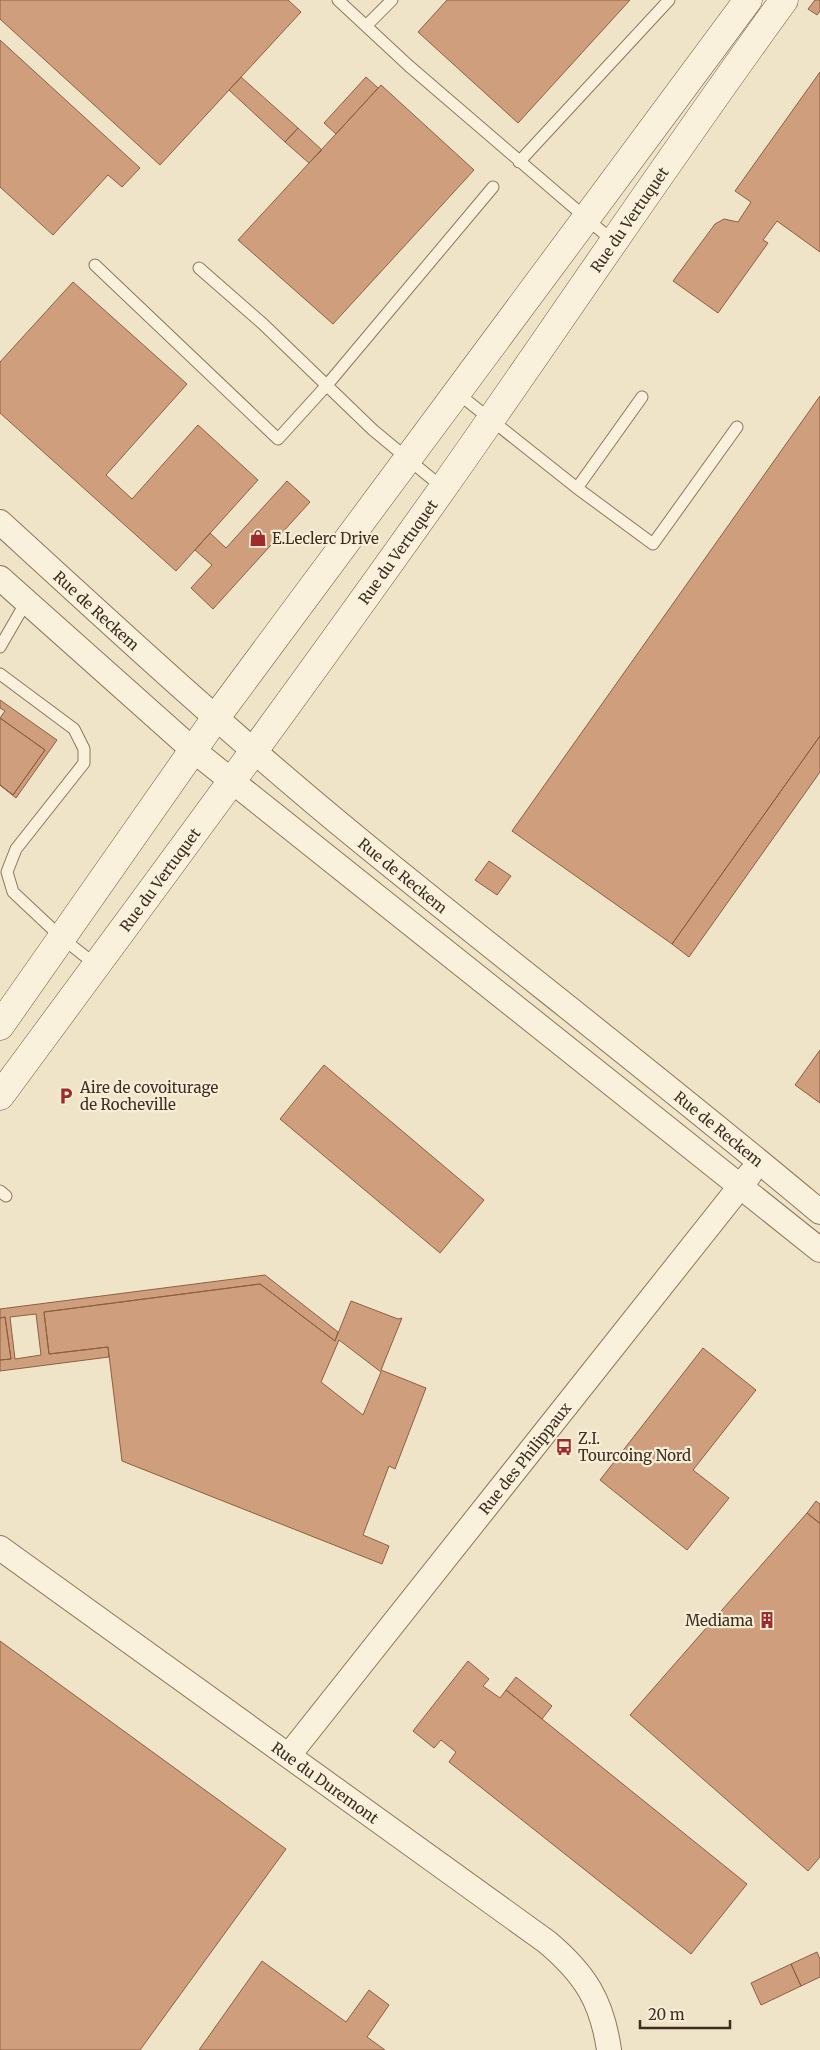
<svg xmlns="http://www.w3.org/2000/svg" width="820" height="2050" font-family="Merriweather,serif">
<rect width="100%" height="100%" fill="#f0e4c8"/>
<!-- building -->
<path fill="#cf9f7d" stroke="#8d5f41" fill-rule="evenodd" d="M 0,0 L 288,0 L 301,12 L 160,165 L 0,19 Z
M 447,0 L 630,0 L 518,123 L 418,32 Z
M 815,0 L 820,0 L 820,11 L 817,15 L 808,9 Z
M 0,40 L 140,168 L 122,187 L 108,175 L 53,235 L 0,187 Z
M 820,72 L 820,252 L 777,221 L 763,240 L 768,243 L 718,313 L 673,281 L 715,224 L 724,219 L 738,222 L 751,202 L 735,191 Z
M 241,77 L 298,128 L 285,142 L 229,90 Z
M 366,77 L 378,88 L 336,134 L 324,123 Z
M 381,85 L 474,170 L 333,324 L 238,240 Z
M 298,128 L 322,150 L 309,163 L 285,142 Z
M 73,282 L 187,384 L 106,475 L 132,499 L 198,425 L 258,480 L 176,571 L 0,413 L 0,362 Z
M 820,396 L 820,736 L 672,944 L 512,831 Z
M 287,481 L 310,502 L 213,609 L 191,588 L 212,565 L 195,550 L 210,533 L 226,548 Z
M 0,700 L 57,740 L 16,798 L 0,785 L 13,795 L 45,750 L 0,718 L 5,711 L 0,708 Z
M 0,718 L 45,750 L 13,795 L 0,785 Z
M 820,736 L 820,772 L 689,957 L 672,944 Z
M 489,861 L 511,876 L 497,895 L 475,880 Z
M 820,1050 L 820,1103 L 795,1085 Z
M 324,1065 L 484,1200 L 440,1253 L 280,1119 Z
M 265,1275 L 338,1332 L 335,1341 L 260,1284 L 44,1312 L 49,1354 L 108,1347 L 109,1357 L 0,1371 L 0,1360 L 11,1359 L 5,1317 L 0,1318 L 0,1309 ZM 36,1314 L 41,1355 L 15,1359 L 10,1317 Z
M 260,1284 L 335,1341 L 351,1301 L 398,1319 L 402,1318 L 381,1370 L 426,1388 L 395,1469 L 389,1466 L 363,1535 L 389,1546 L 382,1564 L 122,1461 L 108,1347 L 49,1354 L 44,1312 ZM 339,1340 L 381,1372 L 363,1415 L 321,1382 Z
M 5,1317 L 11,1359 L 0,1360 L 0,1318 Z
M 703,1348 L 756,1390 L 693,1470 L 729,1498 L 687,1550 L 600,1480 Z
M 816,1501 L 820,1504 L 820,1523 L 807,1513 Z
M 807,1513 L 820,1524 L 820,1857 L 808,1871 L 630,1715 Z
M 0,1641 L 286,1849 L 140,2050 L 0,2050 Z
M 468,1661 L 489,1679 L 483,1686 L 500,1698 L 506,1690 L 747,1884 L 691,1954 L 449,1762 L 456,1752 L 441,1740 L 434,1748 L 413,1731 Z
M 516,1677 L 552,1706 L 542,1719 L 506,1690 Z
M 817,1952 L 820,1959 L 820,1977 L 801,1986 L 791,1964 Z
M 262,1961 L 346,2022 L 369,1990 L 389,2005 L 367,2037 L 385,2050 L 199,2050 Z
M 791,1964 L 801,1986 L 761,2005 L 751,1983 Z"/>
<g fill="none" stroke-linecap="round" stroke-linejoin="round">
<!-- lane casing -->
<g stroke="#8d765c" stroke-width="13">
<path id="lane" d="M 338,0 L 409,66 L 614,242
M 366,26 L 392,0
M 519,162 L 669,0
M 95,265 L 278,439 L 327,385 L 493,187
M 199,268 L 263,324 L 373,430 L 443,488
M 456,392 L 577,488 L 642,397
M 577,488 L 653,544 L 737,427
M 0,647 L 26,602
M 0,674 L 74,729 L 84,749 L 84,763 L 16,849 L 7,872 L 13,892 L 62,938 L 96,965
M 0,1191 L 6,1196"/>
</g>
<!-- street casing -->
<g stroke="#8d765c" stroke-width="26">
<g id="street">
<path id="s1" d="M 0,522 C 119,631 238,741 363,843 C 515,967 670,1086 820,1212"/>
<path d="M 0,578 L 193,750 L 820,1250"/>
<path id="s2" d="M 0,1548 L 547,1942 C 585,1974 602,2001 609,2050"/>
<path id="s3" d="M 289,1755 L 750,1174"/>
</g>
</g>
<!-- secondary casing -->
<g stroke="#6f573f" stroke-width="29">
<g id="secondary">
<path d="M 0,1026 L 217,716 L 748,0"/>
<path id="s4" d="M 0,1096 C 149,894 298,693 443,488 C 557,326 667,161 784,0"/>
</g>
</g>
<!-- lane -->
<use href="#lane" stroke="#faf1dc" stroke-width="11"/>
<!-- street -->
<use href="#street" stroke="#faf1dc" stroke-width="24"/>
<!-- secondary -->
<use href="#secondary" stroke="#faf1dc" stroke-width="28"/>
</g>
<!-- icons -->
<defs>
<g id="shop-bare" transform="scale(1.35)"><path d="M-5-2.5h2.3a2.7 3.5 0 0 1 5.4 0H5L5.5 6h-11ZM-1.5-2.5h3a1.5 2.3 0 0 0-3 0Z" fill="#9e2a2b" stroke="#f7eed8" stroke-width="2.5" paint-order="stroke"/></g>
<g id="parking-bare" transform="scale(1.35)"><path d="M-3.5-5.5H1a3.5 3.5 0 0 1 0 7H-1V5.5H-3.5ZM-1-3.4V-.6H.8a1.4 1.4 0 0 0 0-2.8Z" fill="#9e2a2b" stroke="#f7eed8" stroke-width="2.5" paint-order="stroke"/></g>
<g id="bus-bare" transform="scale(1.35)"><path d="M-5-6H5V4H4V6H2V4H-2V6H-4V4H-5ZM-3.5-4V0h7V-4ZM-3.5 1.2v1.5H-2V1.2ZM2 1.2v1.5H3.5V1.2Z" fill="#9e2a2b" stroke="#f7eed8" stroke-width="2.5" paint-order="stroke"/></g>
<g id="building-bare" transform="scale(1.35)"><path d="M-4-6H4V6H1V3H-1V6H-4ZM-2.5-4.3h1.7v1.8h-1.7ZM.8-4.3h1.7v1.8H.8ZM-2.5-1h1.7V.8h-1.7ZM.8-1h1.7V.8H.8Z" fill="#9e2a2b" stroke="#f7eed8" stroke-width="2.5" paint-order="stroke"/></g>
</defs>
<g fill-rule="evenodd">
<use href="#shop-bare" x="258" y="538"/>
<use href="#parking-bare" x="66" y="1096"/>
<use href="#bus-bare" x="564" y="1447"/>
<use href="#building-bare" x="767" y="1620"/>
</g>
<g text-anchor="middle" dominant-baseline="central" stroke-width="4.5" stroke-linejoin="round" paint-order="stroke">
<!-- street labels -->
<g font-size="15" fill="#3d2e20" stroke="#f7eed8">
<text stroke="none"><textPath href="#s4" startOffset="1079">Rue du Vertuquet</textPath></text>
<text stroke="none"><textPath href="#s4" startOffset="674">Rue du Vertuquet</textPath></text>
<text stroke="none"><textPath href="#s1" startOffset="131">Rue de Reckem</textPath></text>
<text stroke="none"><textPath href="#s1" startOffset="536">Rue de Reckem</textPath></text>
<text stroke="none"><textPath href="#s4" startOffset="269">Rue du Vertuquet</textPath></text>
<text stroke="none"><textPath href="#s1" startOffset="941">Rue de Reckem</textPath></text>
<text stroke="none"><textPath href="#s3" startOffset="379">Rue des Philippaux</textPath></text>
<text stroke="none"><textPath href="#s2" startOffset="401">Rue du Duremont</textPath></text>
</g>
<!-- poi labels -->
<g font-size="15" fill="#3d2e20" stroke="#f7eed8" text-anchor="start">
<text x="272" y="538">E.Leclerc Drive</text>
<text x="80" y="1087">Aire de covoiturage<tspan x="80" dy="17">de Rocheville</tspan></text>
<text x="578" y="1438">Z.I.<tspan x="578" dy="17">Tourcoing Nord</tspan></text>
<text x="753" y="1620" text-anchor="end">Mediama</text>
</g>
</g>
<!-- scale -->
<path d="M640 2020v8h90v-8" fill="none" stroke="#3d2e20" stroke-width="2.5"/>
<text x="648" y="2020" font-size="15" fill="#3d2e20" stroke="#f7eed8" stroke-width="4" paint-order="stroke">20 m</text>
</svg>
